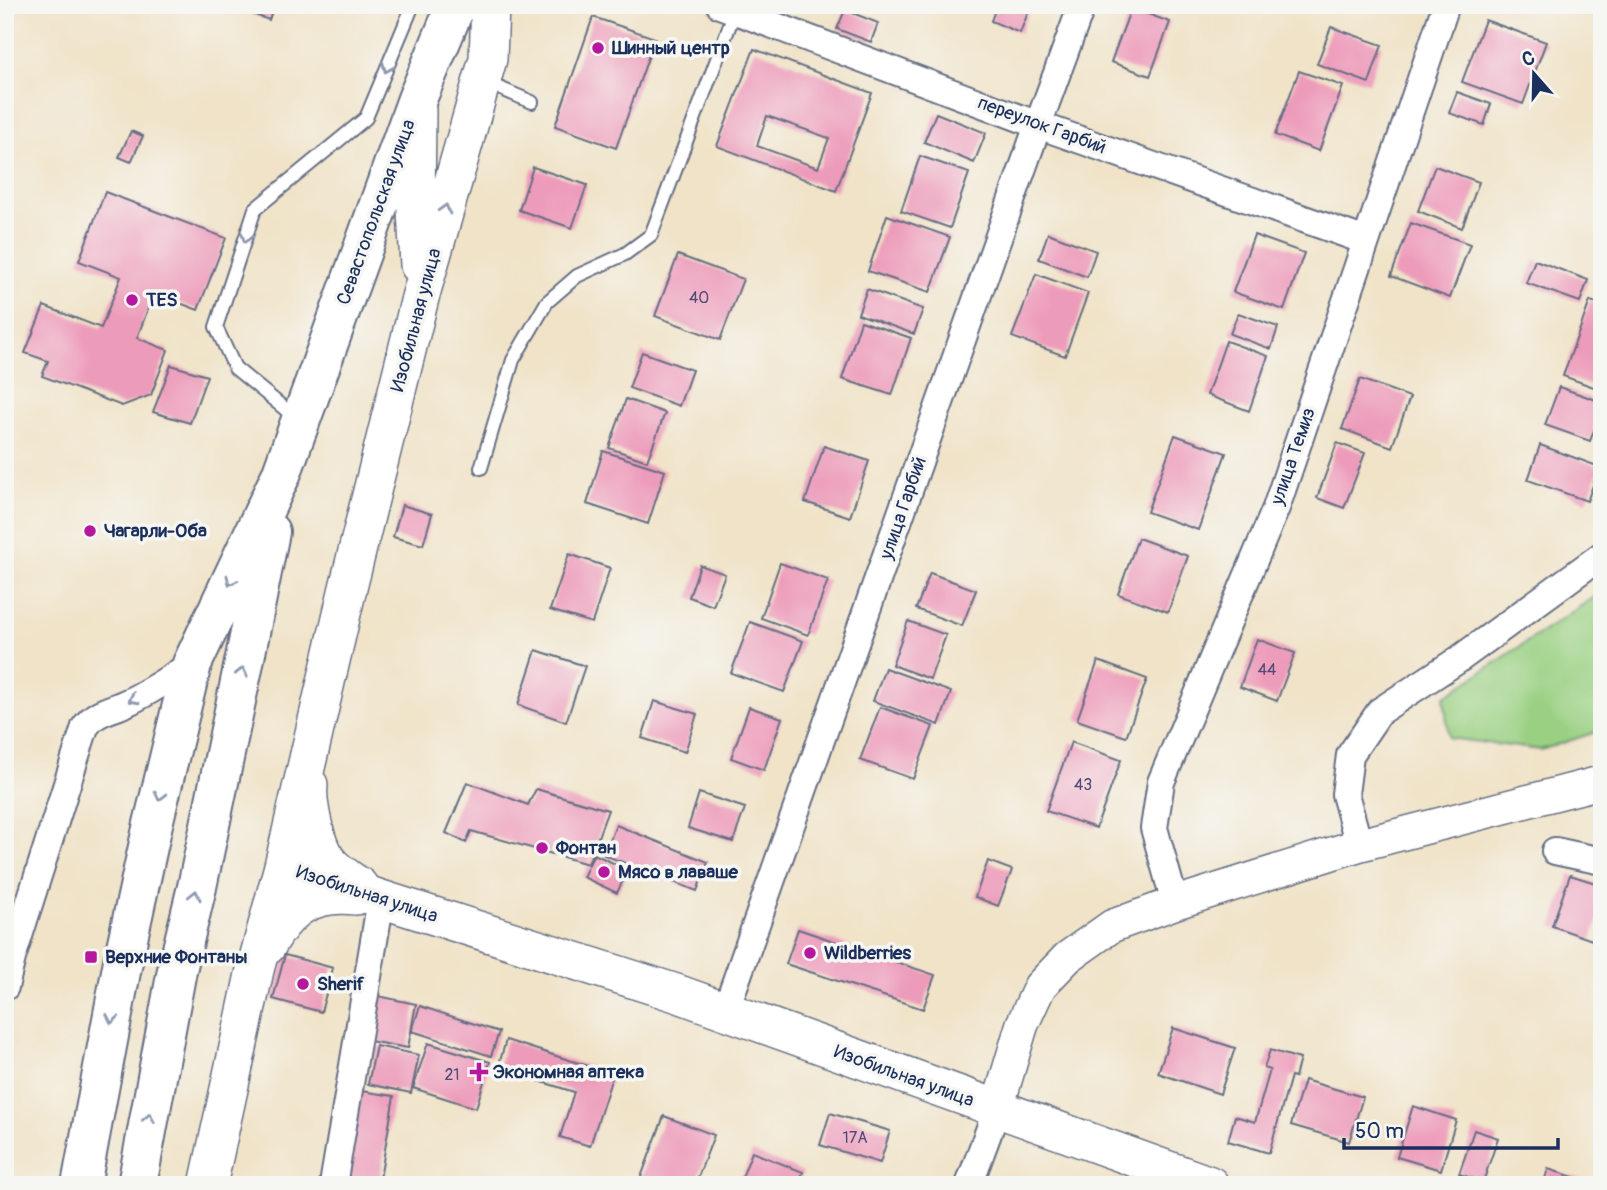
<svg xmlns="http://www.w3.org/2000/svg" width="1607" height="1190" font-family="Pangolin,sans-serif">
<rect width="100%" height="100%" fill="#f6f6f2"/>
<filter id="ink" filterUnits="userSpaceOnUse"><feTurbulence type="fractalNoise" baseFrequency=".0143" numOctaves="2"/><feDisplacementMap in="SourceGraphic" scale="14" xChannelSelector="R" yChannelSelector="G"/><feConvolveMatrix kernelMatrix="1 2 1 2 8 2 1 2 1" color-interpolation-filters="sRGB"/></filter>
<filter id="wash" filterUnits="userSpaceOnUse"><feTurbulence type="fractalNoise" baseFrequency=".00686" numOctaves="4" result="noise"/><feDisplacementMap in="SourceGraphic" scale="28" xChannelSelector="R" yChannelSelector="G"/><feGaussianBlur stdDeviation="1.57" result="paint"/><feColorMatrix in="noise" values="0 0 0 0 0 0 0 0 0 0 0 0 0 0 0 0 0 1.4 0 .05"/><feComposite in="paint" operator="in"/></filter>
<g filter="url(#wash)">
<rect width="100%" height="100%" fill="#f0e3c8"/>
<!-- green -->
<path fill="#9ad082" stroke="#5a8070" stroke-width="2" d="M 1602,592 L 1602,730 L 1541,750 L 1449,738 L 1444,697 Z"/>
<g id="blocks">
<!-- building -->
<path fill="#ed9bba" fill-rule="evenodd" d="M 226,5 L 274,5 L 269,20 Z
M 997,5 L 1031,5 L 1020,33 L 991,21 Z
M 1131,8 L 1170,22 L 1150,76 L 1111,62 Z
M 845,10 L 878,23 L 871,42 L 837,29 Z
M 593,17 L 655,38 L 616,148 L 555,126 Z
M 1485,20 L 1546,42 L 1523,104 L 1462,82 Z
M 1331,27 L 1382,45 L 1369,83 L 1317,64 Z
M 754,49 L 872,93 L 836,191 L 717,146 ZM 767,116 L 829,138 L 818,168 L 757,146 Z
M 1299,71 L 1343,86 L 1319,151 L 1275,135 Z
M 1457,92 L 1491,104 L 1484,125 L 1449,113 Z
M 936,113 L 986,133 L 974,163 L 924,142 Z
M 131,131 L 143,136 L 131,162 L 119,157 Z
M 920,156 L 969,173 L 950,228 L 901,211 Z
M 1435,166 L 1479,182 L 1462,228 L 1418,211 Z
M 533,167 L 587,185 L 572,228 L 519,210 Z
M 105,192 L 226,238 L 198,310 L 154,293 L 137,338 L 168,350 L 151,395 L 122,406 L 42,376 L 48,361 L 25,353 L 44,306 L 101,328 L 121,277 L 79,261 Z
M 887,215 L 950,237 L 930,292 L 868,271 Z
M 1411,223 L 1470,244 L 1450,298 L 1391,276 Z
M 1048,233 L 1096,251 L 1087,277 L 1039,259 Z
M 1254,235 L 1304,253 L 1284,310 L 1233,292 Z
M 678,255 L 743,279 L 720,340 L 655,316 Z
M 1535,260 L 1588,280 L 1580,302 L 1526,283 Z
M 1036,274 L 1088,293 L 1065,356 L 1012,337 Z
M 867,289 L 923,309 L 914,334 L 858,314 Z
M 1590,301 L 1602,305 L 1602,390 L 1563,376 Z
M 1238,313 L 1278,327 L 1271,349 L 1230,334 Z
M 861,321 L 911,338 L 892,395 L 842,379 Z
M 1226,341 L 1268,356 L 1249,411 L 1207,395 Z
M 642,352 L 692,370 L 679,406 L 629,388 Z
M 171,365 L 207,376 L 190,423 L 153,412 Z
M 1360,379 L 1410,397 L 1392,447 L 1342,429 Z
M 1559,387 L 1602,402 L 1602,409 L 1590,441 L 1545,425 Z
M 626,399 L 665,413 L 647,461 L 609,448 Z
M 1175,435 L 1226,453 L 1198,530 L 1147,512 Z
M 1337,443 L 1365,453 L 1344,508 L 1317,498 Z
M 1540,445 L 1600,467 L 1587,501 L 1528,480 Z
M 824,446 L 869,461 L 850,517 L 805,502 Z
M 603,451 L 665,471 L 648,524 L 587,504 Z
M 402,505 L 432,514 L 423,545 L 393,537 Z
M 1138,538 L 1188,556 L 1168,612 L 1118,594 Z
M 569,554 L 610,568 L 592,623 L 550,610 Z
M 780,563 L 828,580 L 808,635 L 761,618 Z
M 700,565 L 725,574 L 713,606 L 689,597 Z
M 930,573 L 976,590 L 962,626 L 916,609 Z
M 908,621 L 946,635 L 930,679 L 892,665 Z
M 750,622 L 803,641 L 784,692 L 731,673 Z
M 1257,639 L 1295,653 L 1277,701 L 1240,687 Z
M 536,650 L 585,666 L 566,722 L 518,705 Z
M 1098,661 L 1147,679 L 1126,737 L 1077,720 Z
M 885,668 L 951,692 L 939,725 L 873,701 Z
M 654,701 L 697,714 L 685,752 L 642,738 Z
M 749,707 L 782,718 L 764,770 L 731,758 Z
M 880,707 L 933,726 L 913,779 L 860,760 Z
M 1071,742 L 1121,760 L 1096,828 L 1046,811 Z
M 467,782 L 528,805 L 536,789 L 608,810 L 588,864 L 471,831 L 466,843 L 446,833 Z
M 699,793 L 745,808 L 733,842 L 688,828 Z
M 616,825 L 708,862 L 697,891 L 604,855 Z
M 594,854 L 628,870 L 617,893 L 583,877 Z
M 988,861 L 1012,870 L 998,906 L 975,897 Z
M 1570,875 L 1602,885 L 1602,909 L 1592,940 L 1552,926 Z
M 798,929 L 935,975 L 923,1009 L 786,964 Z
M 285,955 L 333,968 L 321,1012 L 273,999 Z
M 378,996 L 416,1004 L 408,1048 L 369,1041 Z
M 420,1006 L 499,1032 L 491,1056 L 412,1031 Z
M 1173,1028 L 1235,1048 L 1220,1094 L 1158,1073 Z
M 506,1040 L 613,1074 L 590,1146 L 560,1137 L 574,1092 L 498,1068 Z
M 428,1043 L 490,1062 L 476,1108 L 413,1088 Z
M 376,1046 L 419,1055 L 411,1093 L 368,1084 Z
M 1270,1050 L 1300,1059 L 1295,1077 L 1291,1076 L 1269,1153 L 1228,1141 L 1235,1116 L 1255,1122 L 1270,1070 L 1264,1068 Z
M 1304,1080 L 1363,1097 L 1349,1142 L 1291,1125 Z
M 361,1091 L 394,1096 L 379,1185 L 345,1185 Z
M 1413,1106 L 1456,1120 L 1441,1170 L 1397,1157 Z
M 830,1113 L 890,1131 L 880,1163 L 820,1145 Z
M 664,1116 L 714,1135 L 695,1185 L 654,1185 L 640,1180 Z
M 1474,1130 L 1498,1138 L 1483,1182 L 1459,1174 Z
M 752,1152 L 803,1172 L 798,1185 L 739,1185 Z
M 1548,1169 L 1595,1184 L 1595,1185 L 1543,1185 Z"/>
</g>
</g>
<g filter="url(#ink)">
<use href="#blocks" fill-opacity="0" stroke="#666e83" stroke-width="2"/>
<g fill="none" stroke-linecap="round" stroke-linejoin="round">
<!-- service casing -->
<g stroke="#666e83" stroke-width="16">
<path id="service" d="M 485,82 L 532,102
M 296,418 L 235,368 L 216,327 L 255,209 L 366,118 L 413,5
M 481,468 L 513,360 L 547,302 L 577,276 L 625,254 L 651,235 L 735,11"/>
</g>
<!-- minor casing -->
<g stroke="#666e83" stroke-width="30">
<path id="minor" d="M 720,5 L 1038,125 L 1366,241
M 1359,845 L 1345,794 L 1350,755 L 1380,711 L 1458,660 L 1602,555
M 1555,851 L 1602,861
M 1175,903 L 1154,828 L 1161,782 L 1276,508 L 1446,5
M 5,987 L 12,958 L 85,727 C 97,710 110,711 128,702 C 150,692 171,677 192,664
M 725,1012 L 1038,125 L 1082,5
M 333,1185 L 381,899
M 969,1185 L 997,1109"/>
</g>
<!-- tertiary casing -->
<g stroke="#666e83" stroke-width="35">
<path id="tertiary" d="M 997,1109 L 1022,1025 L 1040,986 L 1068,957 L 1112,926 L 1175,903 L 1359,845 L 1602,782"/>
</g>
<!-- secondary casing -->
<g stroke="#666e83" stroke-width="40">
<path id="secondary" d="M 490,5 L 488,59 L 420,298 L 347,592 L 283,866 L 381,899 L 676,993 L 1210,1185
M 417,110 L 416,210 L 419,265
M 309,785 C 307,803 316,847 328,861 C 336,872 348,878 359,886
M 267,946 C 288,908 312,891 356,896
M 208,1185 L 255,970 L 283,866"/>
</g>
<!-- primary casing -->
<g stroke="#666e83" stroke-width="42">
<path id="primary" d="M 81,1185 L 123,961 L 153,824 L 192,664 L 281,475 L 417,99 L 456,5
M 137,1185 L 177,970 L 197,887 L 244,663 L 270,532"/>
</g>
<!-- service -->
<use href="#service" stroke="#fff" stroke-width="12"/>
<!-- minor -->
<use href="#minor" stroke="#fff" stroke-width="26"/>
<!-- tertiary -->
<use href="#tertiary" stroke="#fff" stroke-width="32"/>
<!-- secondary -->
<use href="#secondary" stroke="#fff" stroke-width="37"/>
<!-- primary -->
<use href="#primary" stroke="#fff" stroke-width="38"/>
</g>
<!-- one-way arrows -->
<defs><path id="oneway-chevron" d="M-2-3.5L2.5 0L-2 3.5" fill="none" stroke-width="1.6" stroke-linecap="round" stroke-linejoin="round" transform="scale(1.75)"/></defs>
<g stroke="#8d97ae">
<use href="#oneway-chevron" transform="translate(387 68) rotate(113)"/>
<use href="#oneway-chevron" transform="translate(445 209) rotate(-74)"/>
<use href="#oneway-chevron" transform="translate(246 238) rotate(109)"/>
<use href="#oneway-chevron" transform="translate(231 581) rotate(115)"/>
<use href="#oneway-chevron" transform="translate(242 672) rotate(-78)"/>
<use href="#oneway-chevron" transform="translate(133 699) rotate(152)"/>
<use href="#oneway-chevron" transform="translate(160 796) rotate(104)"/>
<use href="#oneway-chevron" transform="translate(195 895) rotate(-77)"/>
<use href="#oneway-chevron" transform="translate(112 1019) rotate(101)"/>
<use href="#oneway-chevron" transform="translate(149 1118) rotate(-79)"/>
</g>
</g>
<!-- markers -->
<g fill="#b5179e" stroke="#f6f6f2" stroke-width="2.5">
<circle cx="598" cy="48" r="7"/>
<circle cx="132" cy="300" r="7"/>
<circle cx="90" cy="531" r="7"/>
<circle cx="542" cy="848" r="7"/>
<circle cx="604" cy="872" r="7"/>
<circle cx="810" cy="953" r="7"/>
<rect x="84" y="950" width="14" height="14" rx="3.5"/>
<circle cx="303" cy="984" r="7"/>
<path d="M475.5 1061.5h7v7h7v7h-7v7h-7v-7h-7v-7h7z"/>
</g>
<g text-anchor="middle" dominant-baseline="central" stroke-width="7" stroke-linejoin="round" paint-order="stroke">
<!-- number labels -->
<g font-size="16" fill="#504a75">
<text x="699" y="298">40</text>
<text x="1267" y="670">44</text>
<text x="1083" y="785">43</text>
<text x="452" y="1075">21</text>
<text x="855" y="1138">17А</text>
</g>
<!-- poi labels -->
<g font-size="19" font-weight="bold" fill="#1b2f5e" stroke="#f6f6f2" text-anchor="start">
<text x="612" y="48">Шинный центр</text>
<text x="146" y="300">TES</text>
<text x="104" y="531">Чагарли-Оба</text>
<text x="556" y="848">Фонтан</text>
<text x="618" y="872">Мясо в лаваше</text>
<text x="824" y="953">Wildberries</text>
<text x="105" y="957">Верхние Фонтаны</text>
<text x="317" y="984">Sherif</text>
<text x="493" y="1072">Экономная аптека</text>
</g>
<!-- street labels -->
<g font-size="19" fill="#1b2f5e" stroke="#f6f6f2">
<text transform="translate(1042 125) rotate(20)">переулок Гарбий</text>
<text transform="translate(376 212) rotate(-70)">Севастопольская улица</text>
<text transform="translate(416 320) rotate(-75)">Изобильная улица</text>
<text transform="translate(1293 456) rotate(-71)">улица Темиз</text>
<text transform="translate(903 508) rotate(-71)">улица Гарбий</text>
<text transform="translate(367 894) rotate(18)">Изобильная улица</text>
<text transform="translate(904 1076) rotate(20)">Изобильная улица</text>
</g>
</g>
<!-- margin -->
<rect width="1607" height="1190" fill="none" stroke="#f6f6f2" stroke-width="28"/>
<!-- north arrow -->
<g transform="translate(1534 74) rotate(340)" stroke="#f6f6f2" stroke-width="5" paint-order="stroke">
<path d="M0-5L12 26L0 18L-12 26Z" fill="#1b2f5e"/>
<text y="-10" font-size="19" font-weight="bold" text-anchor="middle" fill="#1b2f5e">С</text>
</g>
<!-- scale -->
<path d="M1344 1138v10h214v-10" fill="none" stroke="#1b2f5e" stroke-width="3.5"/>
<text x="1355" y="1138" font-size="21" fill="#1b2f5e" stroke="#f6f6f2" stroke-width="5" paint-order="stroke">50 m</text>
</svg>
